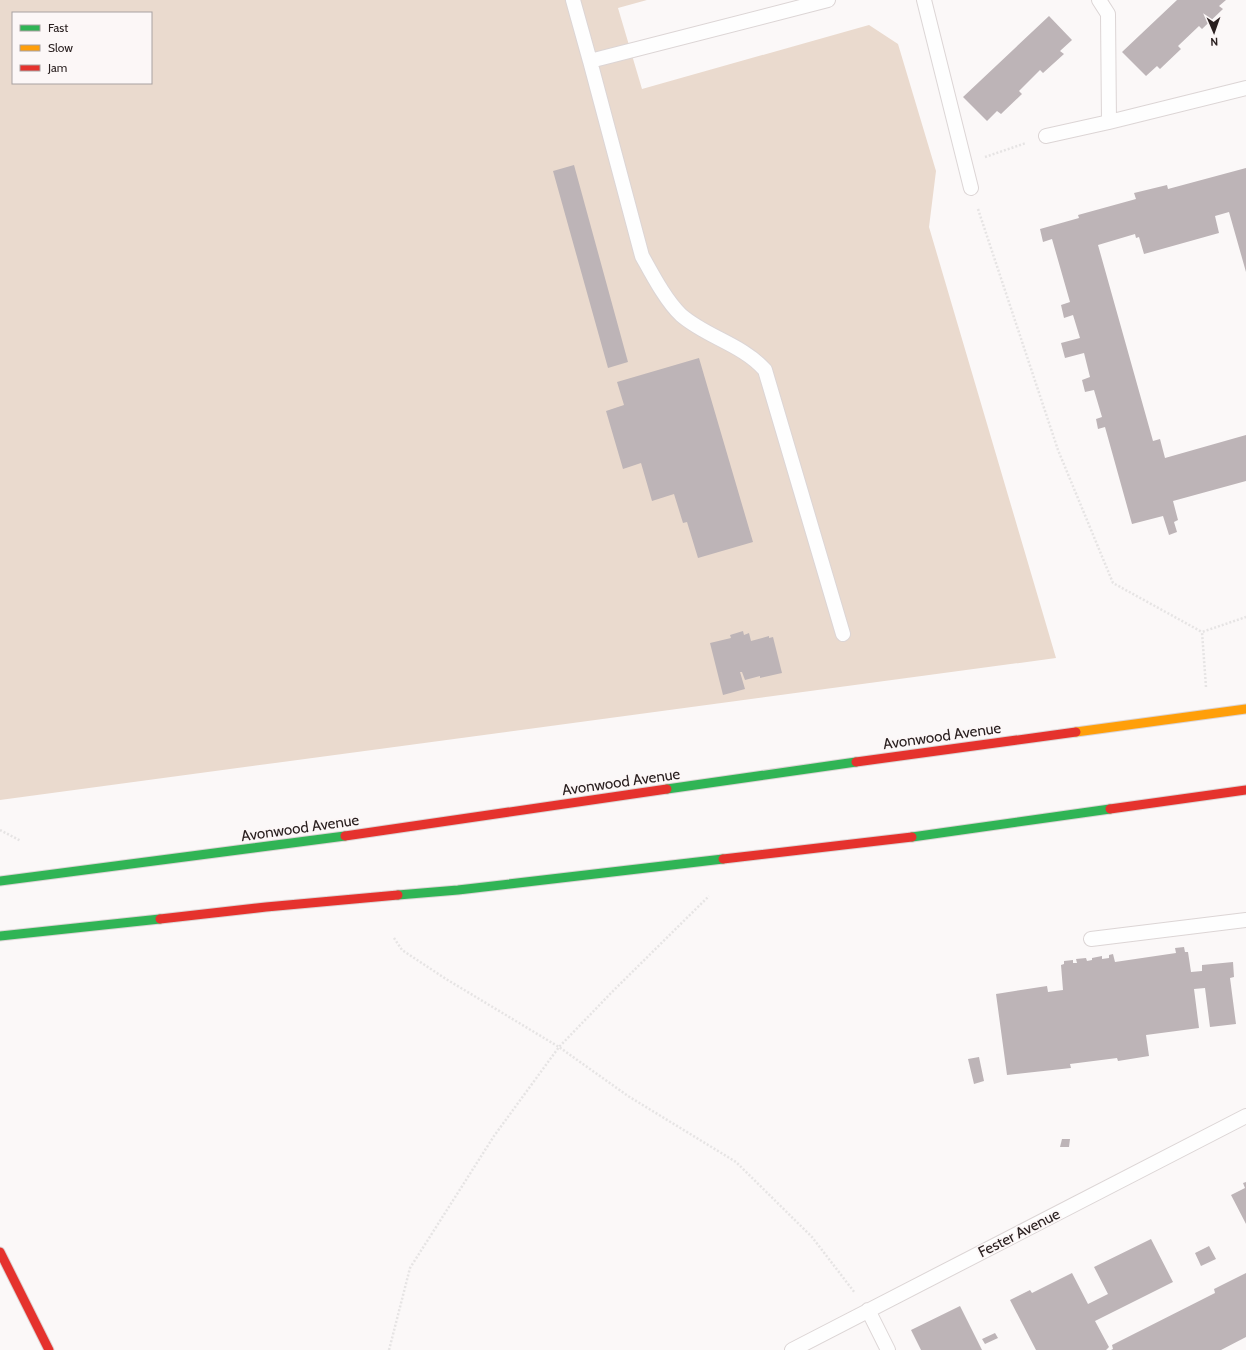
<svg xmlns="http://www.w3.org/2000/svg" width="1246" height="1350" font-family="Cabin,sans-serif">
<rect width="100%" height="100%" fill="#fbf8f8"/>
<!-- green -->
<path fill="#eadace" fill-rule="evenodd" d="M 0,0 L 647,0 L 618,8 L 642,89 L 869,25 L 898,44 L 936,171 L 929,227 L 1056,658 L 0,800 ZM 13,13 L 151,13 L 151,83 L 13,83 Z"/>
<!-- building -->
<path fill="#bdb4b7" d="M 1177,0 L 1226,0 L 1219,6 L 1223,9 L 1202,29 L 1199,26 L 1178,46 L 1181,49 L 1160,69 L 1157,66 L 1146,76 L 1122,52 Z
M 1049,16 L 1072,40 L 1060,51 L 1064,54 L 1043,73 L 1040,70 L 1019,91 L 1022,94 L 1001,114 L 997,111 L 987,121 L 963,97 Z
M 574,165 L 628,362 L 608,368 L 553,171 Z
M 1246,168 L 1246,272 L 1229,212 L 1215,216 L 1219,233 L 1144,254 L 1139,237 L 1136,238 L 1135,234 L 1098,245 L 1153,441 L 1160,439 L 1165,458 L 1246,435 L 1246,481 L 1173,501 L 1178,520 L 1174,522 L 1177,532 L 1169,535 L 1163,516 L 1132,524 L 1105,427 L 1098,429 L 1096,419 L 1102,417 L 1094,390 L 1085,392 L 1082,380 L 1090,377 L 1084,353 L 1065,358 L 1061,343 L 1080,338 L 1073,315 L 1064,318 L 1061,305 L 1070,302 L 1052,239 L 1043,242 L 1040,229 L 1079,218 L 1078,215 L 1136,199 L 1134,193 L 1167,185 L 1168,189 Z
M 699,358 L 753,542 L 698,558 L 687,522 L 683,523 L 674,494 L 652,501 L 641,463 L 623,469 L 606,411 L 624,405 L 617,382 Z
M 743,631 L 744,635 L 749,633 L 751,641 L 769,636 L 769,638 L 773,637 L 782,673 L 760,678 L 760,676 L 745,680 L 742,672 L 740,672 L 745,689 L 723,695 L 710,643 L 731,638 L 730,635 Z
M 1184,947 L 1185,952 L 1188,952 L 1191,972 L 1202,971 L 1202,965 L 1233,962 L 1234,977 L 1230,978 L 1236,1024 L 1210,1027 L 1205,988 L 1194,989 L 1199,1028 L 1146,1035 L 1149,1056 L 1118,1061 L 1117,1058 L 1070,1064 L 1071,1068 L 1007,1075 L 996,994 L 1047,986 L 1048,992 L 1063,990 L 1061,965 L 1064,964 L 1064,961 L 1073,960 L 1073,963 L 1077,963 L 1076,959 L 1086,958 L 1087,961 L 1092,960 L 1092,958 L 1102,956 L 1102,959 L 1109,958 L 1109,955 L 1113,954 L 1115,962 L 1176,953 L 1175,948 Z
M 979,1057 L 984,1081 L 974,1084 L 968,1059 Z
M 1062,1139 L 1070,1139 L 1069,1147 L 1060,1147 Z
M 1246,1182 L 1246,1224 L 1231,1195 L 1245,1188 L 1243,1183 Z
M 1151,1239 L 1173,1282 L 1095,1321 L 1109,1347 L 1106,1350 L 1036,1350 L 1010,1300 L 1030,1290 L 1032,1293 L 1072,1273 L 1088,1304 L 1108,1294 L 1094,1267 Z
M 1209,1246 L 1216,1259 L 1201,1266 L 1195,1253 Z
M 1246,1273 L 1246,1337 L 1221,1350 L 1111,1350 L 1113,1349 L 1112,1345 L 1215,1293 L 1214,1289 Z
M 960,1306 L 982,1350 L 921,1350 L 911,1330 Z
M 995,1333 L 998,1338 L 985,1344 L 982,1339 Z"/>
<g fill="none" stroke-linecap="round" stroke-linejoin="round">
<!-- lane casing -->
<g stroke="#dcd5d5" stroke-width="16">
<path id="lane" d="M 573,0 L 590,61
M 828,0 L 590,61 L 642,256 C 652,274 666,301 681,315 C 706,337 742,344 765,370 L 843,634
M 924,0 L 971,188
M 1099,0 L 1108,14 L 1109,122 L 1246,88
M 1046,136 L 1109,122
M 1091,939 L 1246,920
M 868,1310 L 888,1350
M 792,1350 L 1246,1116"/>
</g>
<!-- fast casing -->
<g stroke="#dcd5d5" stroke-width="11">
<path id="fast" d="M 667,789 L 856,762
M 912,837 L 1110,809
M 0,881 L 345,836
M 398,895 L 458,890 L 723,859
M 0,936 L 160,919"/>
</g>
<!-- slow casing -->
<g stroke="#dcd5d5" stroke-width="11">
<path id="slow" d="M 1076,732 L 1246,709"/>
</g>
<!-- jam casing -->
<g stroke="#dcd5d5" stroke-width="11">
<path id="jam" d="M 856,762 L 1076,732
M 1110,809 L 1246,790
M 345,836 L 667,789
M 723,859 L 912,837
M 160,919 L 266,907 L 398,895
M 0,1252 L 49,1350"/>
</g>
<!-- path -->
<path stroke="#e6e4e4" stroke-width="2.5" stroke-dasharray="2 2" stroke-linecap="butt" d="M 985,157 L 1026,143
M 978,209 L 1058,450 L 1113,583 L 1202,632
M 1206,687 L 1202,632 L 1246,617
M 0,830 L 21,841
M 394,938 L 402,950 L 446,979 L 559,1047 L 628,1096 L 736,1162 L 812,1237 L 855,1293
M 389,1350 L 410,1268 L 494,1136 L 559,1047 L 612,992 L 709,896"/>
<!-- lane -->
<use href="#lane" stroke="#fefefe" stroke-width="14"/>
<!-- fast -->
<use href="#fast" stroke="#30b455" stroke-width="9"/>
<!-- slow -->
<use href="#slow" stroke="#ff9f0a" stroke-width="9"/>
<!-- jam -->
<use href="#jam" stroke="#e5322d" stroke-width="9"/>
</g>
<g text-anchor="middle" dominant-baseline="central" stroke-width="3.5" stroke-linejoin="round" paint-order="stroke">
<!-- street labels -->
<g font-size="15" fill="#2a2020" stroke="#fcf7f7">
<text transform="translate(942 736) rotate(-8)">Avonwood Avenue</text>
<text transform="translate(621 782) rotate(-8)">Avonwood Avenue</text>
<text transform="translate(300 828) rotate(-8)">Avonwood Avenue</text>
<text transform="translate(1019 1233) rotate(-27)">Fester Avenue</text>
</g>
</g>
<!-- legend -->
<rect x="12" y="12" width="140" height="72" fill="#fcf7f7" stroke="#a8a1a1"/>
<rect x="20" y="25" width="20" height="6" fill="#30b455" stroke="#a8a1a1"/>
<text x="48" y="32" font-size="12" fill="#2a2020">Fast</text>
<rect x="20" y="45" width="20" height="6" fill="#ff9f0a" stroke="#a8a1a1"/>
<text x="48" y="52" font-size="12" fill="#2a2020">Slow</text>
<rect x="20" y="65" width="20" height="6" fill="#e5322d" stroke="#a8a1a1"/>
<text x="48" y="72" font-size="12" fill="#2a2020">Jam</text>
<!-- north arrow -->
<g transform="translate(1214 32) rotate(178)" stroke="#fcf7f7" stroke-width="3" paint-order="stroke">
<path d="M0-3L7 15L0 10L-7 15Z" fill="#2a2020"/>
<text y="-6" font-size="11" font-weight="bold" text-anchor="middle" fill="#2a2020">N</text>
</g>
</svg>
